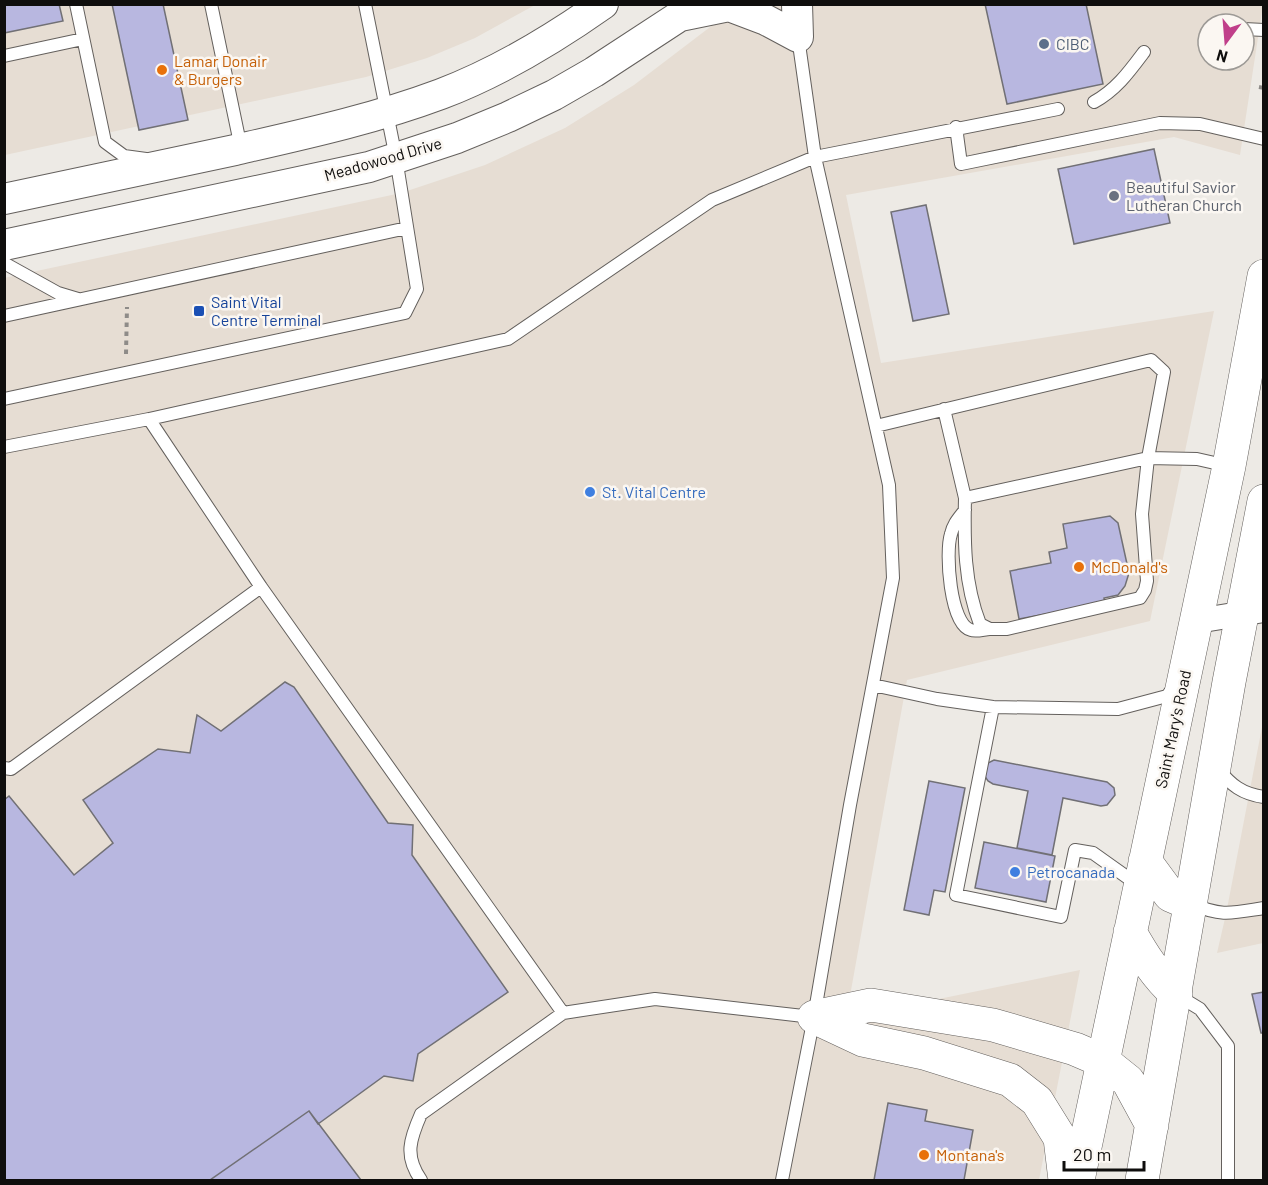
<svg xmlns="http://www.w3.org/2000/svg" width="1268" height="1185" viewBox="0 0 1268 1185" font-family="Barlow,sans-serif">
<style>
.built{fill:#e6ddd3;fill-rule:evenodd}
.building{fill:#b8b7e0;stroke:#717075;stroke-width:1.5}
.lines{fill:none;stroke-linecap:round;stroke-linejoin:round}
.service-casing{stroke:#64605d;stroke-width:14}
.minor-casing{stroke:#64605d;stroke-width:26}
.tertiary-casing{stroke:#64605d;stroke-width:32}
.secondary-casing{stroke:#64605d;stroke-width:34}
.path{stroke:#8e8b88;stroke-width:4;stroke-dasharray:4.5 4.5;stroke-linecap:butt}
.service{stroke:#fff;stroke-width:12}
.minor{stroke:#fff;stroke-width:24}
.tertiary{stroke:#fff;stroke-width:30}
.secondary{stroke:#fff;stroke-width:33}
.service-dot{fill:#5c6f8a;stroke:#fbf7f2;stroke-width:2}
.food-dot{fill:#e8710a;stroke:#fbf7f2;stroke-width:2}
.worship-dot{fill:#6b7280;stroke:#fbf7f2;stroke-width:2}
.transit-dot{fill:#1a4fb4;stroke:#fbf7f2;stroke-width:2}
.shop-dot{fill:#3f7fe0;stroke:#fbf7f2;stroke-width:2}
.labels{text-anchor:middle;stroke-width:5;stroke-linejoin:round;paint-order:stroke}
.service-label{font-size:16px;fill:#4e5e75;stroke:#fbf7f2;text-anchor:start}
.food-label{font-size:16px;fill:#c56008;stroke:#fbf7f2;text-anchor:start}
.street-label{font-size:16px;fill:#0f0e0d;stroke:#fbf7f2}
.worship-label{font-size:16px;fill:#5b616d;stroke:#fbf7f2;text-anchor:start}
.transit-label{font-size:16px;fill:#164399;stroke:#fbf7f2;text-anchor:start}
.shop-label{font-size:16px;fill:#366cbe;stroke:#fbf7f2;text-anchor:start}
</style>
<rect width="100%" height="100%" fill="#edeae5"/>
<path class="built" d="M4,5h531l-60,33 -48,20 -61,19 -361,78z
M739,5h524l-23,150 -66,-18 -328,58 35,168 333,-52 -64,310 -243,59 -61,338 234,-48 -41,210h-1034l-1,-902 397,-85 84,-28 80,-37 69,-43zM1208,24h36v36h-36z
M1263,722v221l-46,10 9,-39z"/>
<path class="building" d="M4,4h55l4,17 -59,12z
M112,4h51l25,116 -49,10z
M985,4h101l17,80 -96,20z
M1154,149l16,74 -96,21 -16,-75z
M926,205l23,109 -36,7 -22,-109z
M1110,516l8,7 11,50 -4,13 -7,9 -14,3 1,5 -86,16 -9,-48 41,-8 -2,-11 18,-4 -4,-24z
M285,682l9,5 94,136 25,2 -1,30 96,137 -90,62 -5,27 -29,-5 -66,48 -9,-13 -99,69h-206v-380l5,-4 65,79 39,-32 -30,-43 75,-51 32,4 7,-38 24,16z
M994,760l113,22 7,6 1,7 -8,10 -6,1 -38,-8 -11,57 -35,-7 11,-57 -35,-7 -5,-3 -4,-6 4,-12z
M929,781l36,7 -20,104 -11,-2 -5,25 -25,-5z
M984,842l71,14 -9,46 -71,-14z
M1264,992v41h-3l-9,-39z
M888,1103l39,7 -2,11 48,9 -9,50h-90z
M309,1111l52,69h-151z"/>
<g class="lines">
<g class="service-casing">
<path id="service" d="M76,4l29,138 19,14 22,3
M211,4l30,144
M1244,29l20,1
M798,37l17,120 243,-48
M4,56l79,-17
M1094,102c22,-12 35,-30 50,-50
M956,127l5,37 199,-41 40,1 64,15
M4,263l54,30 20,6
M4,316l403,-88
M4,399l401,-86 12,-24 -21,-131 -31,-154
M944,409l21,89 183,-40 49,1 31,7
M149,419l112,168 302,426
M876,426l275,-66 13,12 -16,86 -6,56 5,67 -2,9 -5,8 -133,31h-17l-10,-5c-16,-41 -16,-83 -15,-126
M4,447l145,-28 359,-80 204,-139 103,-43 74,328 4,93 -43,227 -36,212 -32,163
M965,510c-6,8 -12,14 -14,24 -6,18 -1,91 20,96 5,2 14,-1 19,-1
M873,685l64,14 56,8 125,2 49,-13 7,-9
M993,707l-37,188 105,22 14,-67 18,3 38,27 4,7
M4,768l7,1 250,-182
M1218,769c13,16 24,25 46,28
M1192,904c30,13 40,9 72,4
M1177,995l23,14 28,37v134
M421,1180c-17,-24 -11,-41 0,-66l142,-101 92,-14 157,18"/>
</g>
<g class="minor-casing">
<path id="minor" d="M1197,621l67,-11"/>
</g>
<g class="tertiary-casing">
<path id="tertiary" d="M680,16l49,-10 37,14 32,17 -1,-33
M4,199c77,-17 154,-33 231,-49 70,-16 139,-31 206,-56 58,-22 111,-54 162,-90
M4,245l365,-78 88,-29 51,-21 46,-22 40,-23 104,-68"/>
</g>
<g class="secondary-casing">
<path id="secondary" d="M1145,861l25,34 21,9
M1130,932c13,23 26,44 46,62
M814,1017l57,-12 122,20 82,24 28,12 25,20 24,44
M814,1017l49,23 61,13 86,27 27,21 23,37 5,42
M1078,1180l151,-714 35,-190
M1142,1180l87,-498 35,-181"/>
</g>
<path class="path" d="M1259,87l5,1
M126,354l1,-47"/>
<use href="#service" class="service"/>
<use href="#minor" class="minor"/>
<use href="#tertiary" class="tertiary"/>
<use href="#secondary" class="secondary"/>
</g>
<circle class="service-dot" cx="1044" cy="44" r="6"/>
<g class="food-dot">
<circle cx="162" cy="70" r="6"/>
<circle cx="1079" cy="567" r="6"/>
<circle cx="924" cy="1155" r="6"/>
</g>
<circle class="worship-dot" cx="1114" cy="196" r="6"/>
<rect class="transit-dot" x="193" y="305" width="12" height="12" rx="3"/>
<g class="shop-dot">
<circle cx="590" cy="492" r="6"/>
<circle cx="1015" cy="872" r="6"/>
</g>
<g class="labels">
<g class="service-label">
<text x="1056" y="50">CIBC</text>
</g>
<g class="food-label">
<text x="174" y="67">Lamar Donair<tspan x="174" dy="18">&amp; Burgers</tspan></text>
<text x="1091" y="573">McDonald's</text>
<text x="936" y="1161">Montana's</text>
</g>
<g class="street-label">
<text transform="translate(383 159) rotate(-16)" y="6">Meadowood Drive</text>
<text transform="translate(1173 729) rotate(-78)" y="6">Saint Mary's Road</text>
</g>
<g class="worship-label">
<text x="1126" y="193">Beautiful Savior<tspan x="1126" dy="18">Lutheran Church</tspan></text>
</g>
<g class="transit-label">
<text x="211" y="308">Saint Vital<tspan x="211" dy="18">Centre Terminal</tspan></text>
</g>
<g class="shop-label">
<text x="602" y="498">St. Vital Centre</text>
<text x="1027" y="878">Petrocanada</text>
</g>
</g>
<rect width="1268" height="1185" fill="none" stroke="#0f0e0d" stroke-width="12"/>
<g transform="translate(1226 42) rotate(196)"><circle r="28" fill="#fbf7f2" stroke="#9d9a96" stroke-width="1.5"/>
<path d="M0-4.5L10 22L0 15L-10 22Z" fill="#c03f8a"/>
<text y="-9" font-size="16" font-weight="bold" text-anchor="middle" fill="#0f0e0d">N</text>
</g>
<path d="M1064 1161v9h80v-9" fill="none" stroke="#0f0e0d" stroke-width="3"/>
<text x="1073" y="1161" font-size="18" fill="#0f0e0d" stroke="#fbf7f2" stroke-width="4.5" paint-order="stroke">20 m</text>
</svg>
